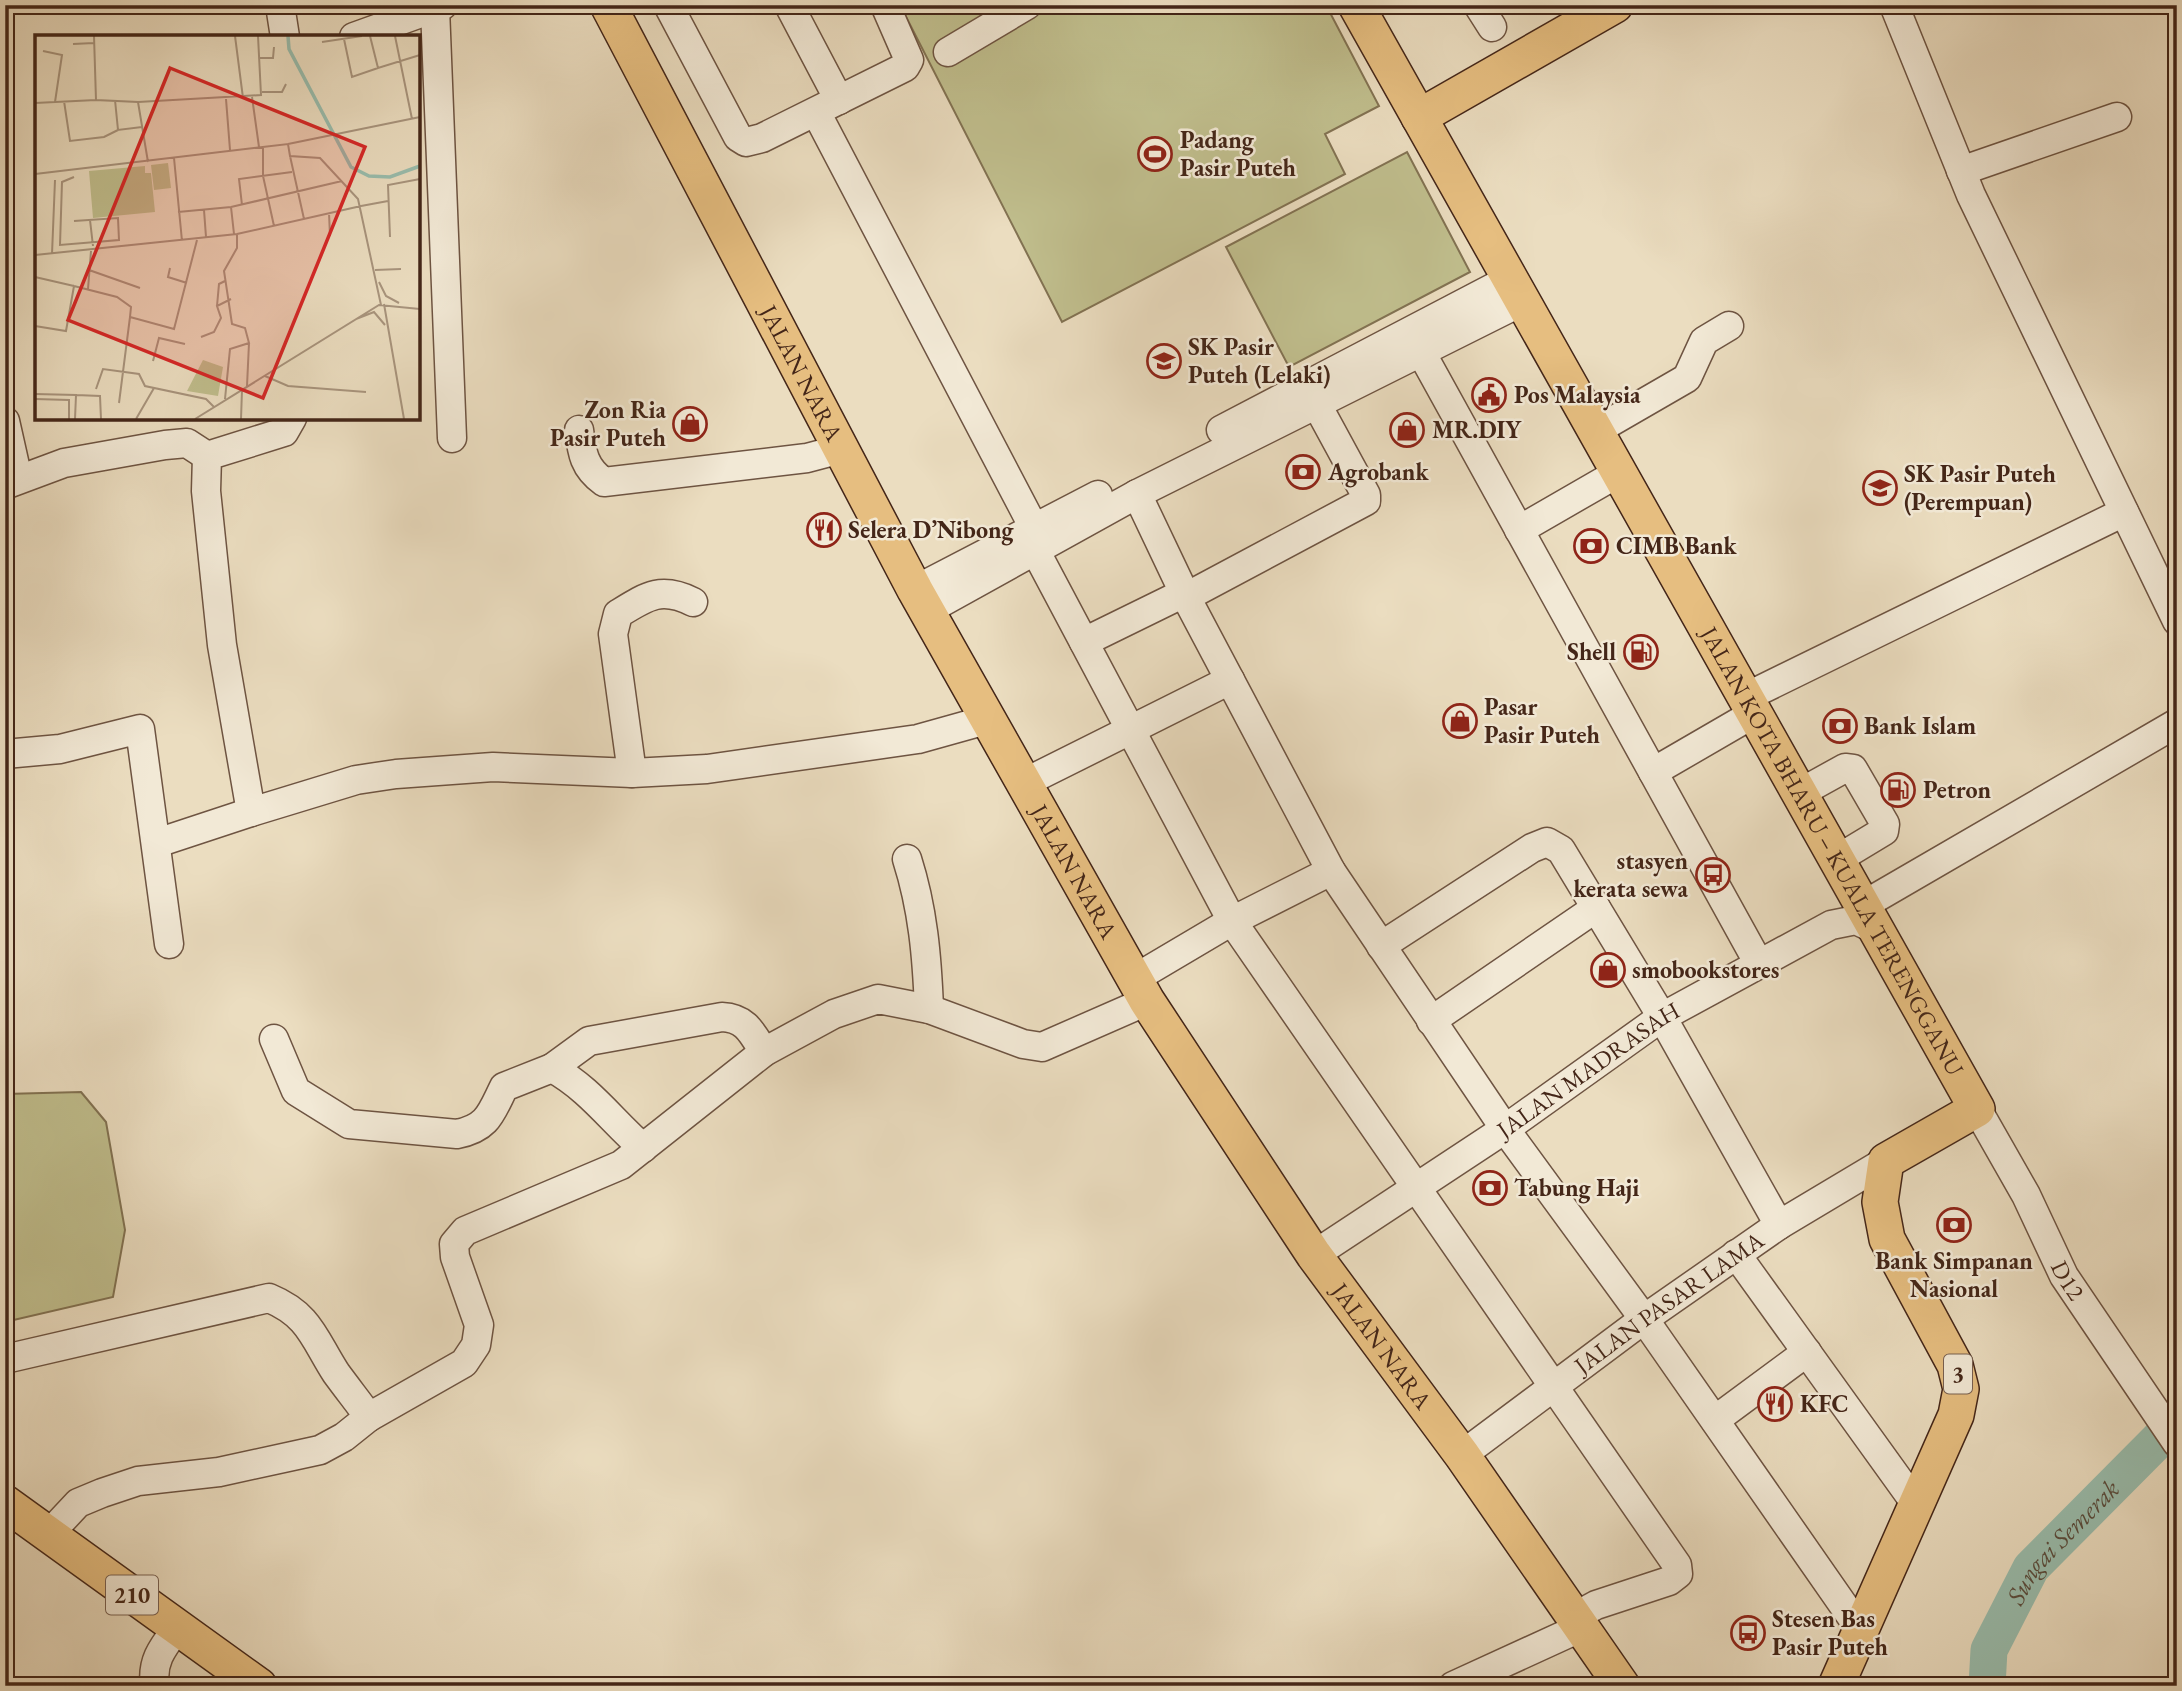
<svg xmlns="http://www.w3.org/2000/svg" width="2182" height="1691" viewBox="0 0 2182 1691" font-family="'EB Garamond',serif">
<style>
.green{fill:#c0be8d;stroke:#827252;stroke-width:2}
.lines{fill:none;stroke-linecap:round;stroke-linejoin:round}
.river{stroke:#99bdad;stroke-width:37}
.minor-casing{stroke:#6e5442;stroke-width:31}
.major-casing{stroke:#442618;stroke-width:38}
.minor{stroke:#f2e9d6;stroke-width:28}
.major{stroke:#e6be80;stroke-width:35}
.labels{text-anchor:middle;stroke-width:5;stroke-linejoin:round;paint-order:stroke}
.shield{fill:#f2e9d6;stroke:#786051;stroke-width:2}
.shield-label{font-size:23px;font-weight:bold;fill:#442618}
.poi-label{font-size:24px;font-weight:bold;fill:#442618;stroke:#f2e9d6;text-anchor:start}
.street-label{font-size:24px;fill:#442618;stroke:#f2e9d6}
.water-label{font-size:26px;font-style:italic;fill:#594c3d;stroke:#f2e9d6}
.inset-river{fill:none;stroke:#99bdad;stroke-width:3.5}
.inset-road{fill:none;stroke:#a8947d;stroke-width:2}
.view{fill:#d62828;fill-opacity:0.15;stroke:#d62828;stroke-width:3.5}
.inset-edge{fill:none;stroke:#442618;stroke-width:3.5}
</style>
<rect width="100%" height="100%" fill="#ebddc0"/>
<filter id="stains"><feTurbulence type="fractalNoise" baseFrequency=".00286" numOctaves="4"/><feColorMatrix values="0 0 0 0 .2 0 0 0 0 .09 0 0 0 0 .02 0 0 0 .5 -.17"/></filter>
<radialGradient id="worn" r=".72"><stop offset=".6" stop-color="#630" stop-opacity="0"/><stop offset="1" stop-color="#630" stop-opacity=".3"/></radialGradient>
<path class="green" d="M900,5h426l53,101 -54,28 20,40 -283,148z
M1407,152l63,120 -181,95 -63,-120z
M81,1092l25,30 19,108 -12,67 -108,25v-228z"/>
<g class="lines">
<path class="river" id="s1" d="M1987,1686l2,-36 42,-82 146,-147"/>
<g class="minor-casing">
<g id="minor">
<path d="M280,5l5,32"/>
<path d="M668,5l70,132 8,5 16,-4 143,-71 4,-7 -24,-55"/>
<path d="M789,5l50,95"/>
<path d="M1478,5l14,22"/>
<path d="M1894,5l77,190 206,426"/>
<path d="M435,8l17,430"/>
<path d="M354,37l89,-32"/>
<path d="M948,52l79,-47"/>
<path d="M816,112l218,416"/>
<path d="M1961,171l156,-54"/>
<path d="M1421,352l338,612"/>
<path d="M292,418l-8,14 -77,24 -1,35 16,154 29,167 105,-32 40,-6 97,-7 139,6 75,-4 211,-30 68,-19"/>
<path d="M5,421l13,58"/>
<path d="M579,430c3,23 5,38 25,52l203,-24 34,-9"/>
<path d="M1221,430l289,-151"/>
<path d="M1597,430l90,-52 17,-37 25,-15"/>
<path d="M5,485l59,-22 101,-18 22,-2 20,13"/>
<path d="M1137,494l49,103 145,274 174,258 139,190 216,310"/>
<path d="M1519,530l99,-57"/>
<path d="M1035,550l197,371 445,644 1,9 -9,7 -73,24 -22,12"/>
<path d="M915,590l183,-95"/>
<path d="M1186,597l180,-96v-6l-50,-92"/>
<path d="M926,611l211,-117 386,-193"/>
<path d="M1084,642l100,-49"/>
<path d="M1744,698l380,-186"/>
<path d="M5,754l55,-5 80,-20 29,215"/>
<path d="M1653,772l100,-58"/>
<path d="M632,773l-19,-139 5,-20c29,-18 43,-28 75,-12"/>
<path d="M1022,784l208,-104"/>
<path d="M1798,794l47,-26 8,1 32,55 -1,7 -48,29"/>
<path d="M157,843l94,-31"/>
<path d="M907,859c16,50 20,98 22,150"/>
<path d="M1862,906l315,-183"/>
<path d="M1381,946l151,-98 15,-6 14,8 101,167 117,208"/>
<path d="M1134,979l98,-58 99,-50"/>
<path d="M1431,1021l165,-113"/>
<path d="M274,1039l22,52 53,33 108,10c31,-6 34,-21 47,-47l48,-19c38,21 59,52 91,80"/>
<path d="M552,1068l37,-27 133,-24c24,1 30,16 42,35"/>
<path id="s2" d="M1977,1109l49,86 38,81 113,167"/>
<path d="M1736,1254l180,250"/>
<path id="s3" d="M1314,1255l191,-126 157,-112 169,-92 25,-5 19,9"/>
<path d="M5,1359l264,-61c41,17 45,41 67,75 11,15 22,29 33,44l95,-54 12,-18 3,-20 -24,-68 -1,-13 11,-13 156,-66 143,-113 70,-38 44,-15 51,10 94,35 19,3 105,-46"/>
<path d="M1715,1420l92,-68"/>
<path id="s4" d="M1462,1455l182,-136 135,-94 107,-64"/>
<path d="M48,1535l30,-32 24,-10 36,-12 81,-9 101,-22 24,-13 25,-20"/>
<path d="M155,1686c-4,-25 8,-39 23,-59"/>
<path d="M1453,1686l129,-59"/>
</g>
</g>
<g class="major-casing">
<g id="major">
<path id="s5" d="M608,5l307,585 232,411 167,254 148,200 160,231"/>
<path id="s6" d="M1356,5l621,1104 -91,52 -6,41 7,37 68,126 6,24 -5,26 -120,271"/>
<path d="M1419,117l196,-112"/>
<path d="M5,1503l254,183"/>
</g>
</g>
<use href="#minor" class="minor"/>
<use href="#major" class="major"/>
</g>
<defs>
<g id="stadium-ring" transform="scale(1.75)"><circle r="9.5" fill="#f2e9d6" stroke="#8f2418" stroke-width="1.5"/><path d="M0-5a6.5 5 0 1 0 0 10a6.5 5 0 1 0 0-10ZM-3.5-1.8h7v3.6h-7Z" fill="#8f2418"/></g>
<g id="school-ring" transform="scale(1.75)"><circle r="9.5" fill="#f2e9d6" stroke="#8f2418" stroke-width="1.5"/><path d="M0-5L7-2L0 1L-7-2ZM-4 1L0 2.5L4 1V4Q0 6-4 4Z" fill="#8f2418"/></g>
<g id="civic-ring" transform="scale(1.75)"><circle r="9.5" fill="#f2e9d6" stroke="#8f2418" stroke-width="1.5"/><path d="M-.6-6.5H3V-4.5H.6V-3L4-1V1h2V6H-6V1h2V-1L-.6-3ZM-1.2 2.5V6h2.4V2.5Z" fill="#8f2418"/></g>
<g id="shop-ring" transform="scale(1.75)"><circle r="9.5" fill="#f2e9d6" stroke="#8f2418" stroke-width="1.5"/><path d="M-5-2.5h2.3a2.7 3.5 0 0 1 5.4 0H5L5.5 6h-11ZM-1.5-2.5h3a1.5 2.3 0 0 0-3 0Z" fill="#8f2418"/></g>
<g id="bank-ring" transform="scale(1.75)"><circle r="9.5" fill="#f2e9d6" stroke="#8f2418" stroke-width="1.5"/><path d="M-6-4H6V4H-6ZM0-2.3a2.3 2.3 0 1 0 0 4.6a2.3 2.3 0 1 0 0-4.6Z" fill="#8f2418"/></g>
<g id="restaurant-ring" transform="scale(1.75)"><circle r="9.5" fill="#f2e9d6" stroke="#8f2418" stroke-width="1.5"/><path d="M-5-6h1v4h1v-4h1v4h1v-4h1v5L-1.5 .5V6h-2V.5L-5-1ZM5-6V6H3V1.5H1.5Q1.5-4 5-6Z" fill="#8f2418"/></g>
<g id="fuel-ring" transform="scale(1.75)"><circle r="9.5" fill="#f2e9d6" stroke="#8f2418" stroke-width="1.5"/><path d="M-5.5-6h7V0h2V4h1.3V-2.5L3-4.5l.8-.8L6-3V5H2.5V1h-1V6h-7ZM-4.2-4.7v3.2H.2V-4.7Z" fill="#8f2418"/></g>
<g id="bus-ring" transform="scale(1.75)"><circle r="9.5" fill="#f2e9d6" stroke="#8f2418" stroke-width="1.5"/><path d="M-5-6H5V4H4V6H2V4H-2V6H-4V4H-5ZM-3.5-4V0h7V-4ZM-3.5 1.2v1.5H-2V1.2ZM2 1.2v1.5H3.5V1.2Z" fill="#8f2418"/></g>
</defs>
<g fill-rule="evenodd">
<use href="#stadium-ring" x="1155" y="154"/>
<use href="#school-ring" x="1164" y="361"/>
<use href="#civic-ring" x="1489" y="395"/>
<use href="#shop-ring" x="690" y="424"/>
<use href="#shop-ring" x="1407" y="430"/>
<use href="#bank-ring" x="1303" y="472"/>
<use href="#school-ring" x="1880" y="488"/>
<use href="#restaurant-ring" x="824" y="530"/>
<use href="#bank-ring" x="1591" y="546"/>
<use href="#fuel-ring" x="1641" y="652"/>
<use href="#shop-ring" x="1460" y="721"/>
<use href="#bank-ring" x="1840" y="726"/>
<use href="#fuel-ring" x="1898" y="790"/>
<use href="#bus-ring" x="1713" y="875"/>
<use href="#shop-ring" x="1608" y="970"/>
<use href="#bank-ring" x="1490" y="1188"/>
<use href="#bank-ring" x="1954" y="1225"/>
<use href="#restaurant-ring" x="1775" y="1404"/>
<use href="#bus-ring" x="1748" y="1633"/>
</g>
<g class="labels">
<g class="shield">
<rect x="1944" y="1354.5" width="28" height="39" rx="5"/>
<rect x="106" y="1575.5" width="52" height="39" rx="5"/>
</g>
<g class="shield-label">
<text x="1958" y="1382">3</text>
<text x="132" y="1603">210</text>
</g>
<g class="poi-label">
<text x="1180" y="148">Padang<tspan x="1180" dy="28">Pasir Puteh</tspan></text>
<text x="1188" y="355">SK Pasir<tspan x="1188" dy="28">Puteh (Lelaki)</tspan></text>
<text x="1514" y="403">Pos Malaysia</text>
<text x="666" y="418" text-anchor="end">Zon Ria<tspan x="666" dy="28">Pasir Puteh</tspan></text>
<text x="1432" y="438">MR.DIY</text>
<text x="1328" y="480">Agrobank</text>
<text x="1904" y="482">SK Pasir Puteh<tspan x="1904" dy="28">(Perempuan)</tspan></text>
<text x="848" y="538">Selera D’Nibong</text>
<text x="1616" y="554">CIMB Bank</text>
<text x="1616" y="660" text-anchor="end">Shell</text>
<text x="1484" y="715">Pasar<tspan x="1484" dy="28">Pasir Puteh</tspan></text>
<text x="1864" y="734">Bank Islam</text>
<text x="1923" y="798">Petron</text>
<text x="1688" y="869" text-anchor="end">stasyen<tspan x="1688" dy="28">kerata sewa</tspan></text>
<text x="1632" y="978">smobookstores</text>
<text x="1514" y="1196">Tabung Haji</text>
<text x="1954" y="1269" text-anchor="middle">Bank Simpanan<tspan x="1954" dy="28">Nasional</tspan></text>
<text x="1800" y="1412">KFC</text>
<text x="1772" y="1627">Stesen Bas<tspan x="1772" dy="28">Pasir Puteh</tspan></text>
</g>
<g class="street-label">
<text dy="8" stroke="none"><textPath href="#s5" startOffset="416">JALAN NARA</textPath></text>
<text dy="8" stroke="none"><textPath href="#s6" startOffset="971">JALAN KOTA BHARU – KUALA TERENGGANU</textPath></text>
<text dy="8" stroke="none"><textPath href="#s5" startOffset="984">JALAN NARA</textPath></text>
<text dy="8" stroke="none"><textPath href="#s3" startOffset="331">JALAN MADRASAH</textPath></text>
<text dy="8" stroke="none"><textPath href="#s2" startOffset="194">D12</textPath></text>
<text dy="8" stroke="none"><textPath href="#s4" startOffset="257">JALAN PASAR LAMA</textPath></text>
<text dy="8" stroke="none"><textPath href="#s5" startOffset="1550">JALAN NARA</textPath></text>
</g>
<g class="water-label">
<text dy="9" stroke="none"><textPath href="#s1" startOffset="168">Sungai Semerak</textPath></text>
</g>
</g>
<g transform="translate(35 35)">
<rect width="385" height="385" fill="#ebddc0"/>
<path d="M133,128l3,25 -17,2 -3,-25zM110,131v7h6l4,39 -62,6 -4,-47zM168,325l20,7 -5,29 -31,-5z" fill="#c0be8d"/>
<path class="inset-river" d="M253,1l1,13 62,118 18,9 21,1 30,-11"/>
<path class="inset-road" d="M59,1l2,64 42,2 10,60M200,1l8,62M335,1l8,32 42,-13M360,1l17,83M309,4l8,38 26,-9M287,7l40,-6M38,9l21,-1M8,16l19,4 -7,47M224,23h14l1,-11M227,57h20l4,-8M217,62l7,50M191,64l4,51M80,65l3,30 24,-3M29,66l6,40 34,-4 14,-7M103,67l123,-7 -3,-59M0,68l61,-3M253,109l132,-27M228,112v29l11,50M255,121l14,63M139,123l8,83M0,139l253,-30 2,12 30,2 38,41 23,106M207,170l-3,-26 53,-7M326,171l27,-5M196,172l3,27M169,175l2,27M143,177l53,-5 111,-26M294,178l1,23M55,185l3,26M39,186l44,-3 1,22 -59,5 2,-63 12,-5M355,202l-2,-52 32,-6M17,219l3,-74M0,220l202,-21 124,-28M135,233l-2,9 19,6M54,235l51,18M340,235l26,-1M0,242l39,9M344,247l7,14 13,7M53,254l3,-38M349,269l20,115M182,271l2,-22 6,-3M321,284l18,-7 11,13M0,291l31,5 8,-45 43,11 14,10 -1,10 44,12 23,-89M166,302l13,-5 7,-14 -4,-12 14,-7M118,326l6,-23 26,6M230,341l23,10 78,6M212,351l2,-43M61,354l7,-20 36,5 6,12 61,13 8,8M0,359l41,1 -1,24M41,360l24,1 1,23M0,364l34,1v19M190,364l5,-50 19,-6 -4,-15 -13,-4 -8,-53 13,-23v-14M84,368l11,-86M101,384l18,-31M160,384l184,-114 41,4M206,384l1,-29"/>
<path class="view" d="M135,33l195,79 -102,251 -195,-78z"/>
<rect width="385" height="385" class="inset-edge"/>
</g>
<rect width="2182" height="1691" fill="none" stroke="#ebddc0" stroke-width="28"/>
<rect x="7" y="7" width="2168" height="1677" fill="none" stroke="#442618" stroke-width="3.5"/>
<rect x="14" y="14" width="2154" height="1663" fill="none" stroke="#442618" stroke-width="2"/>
<rect width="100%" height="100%" filter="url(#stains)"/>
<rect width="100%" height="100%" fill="url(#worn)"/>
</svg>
